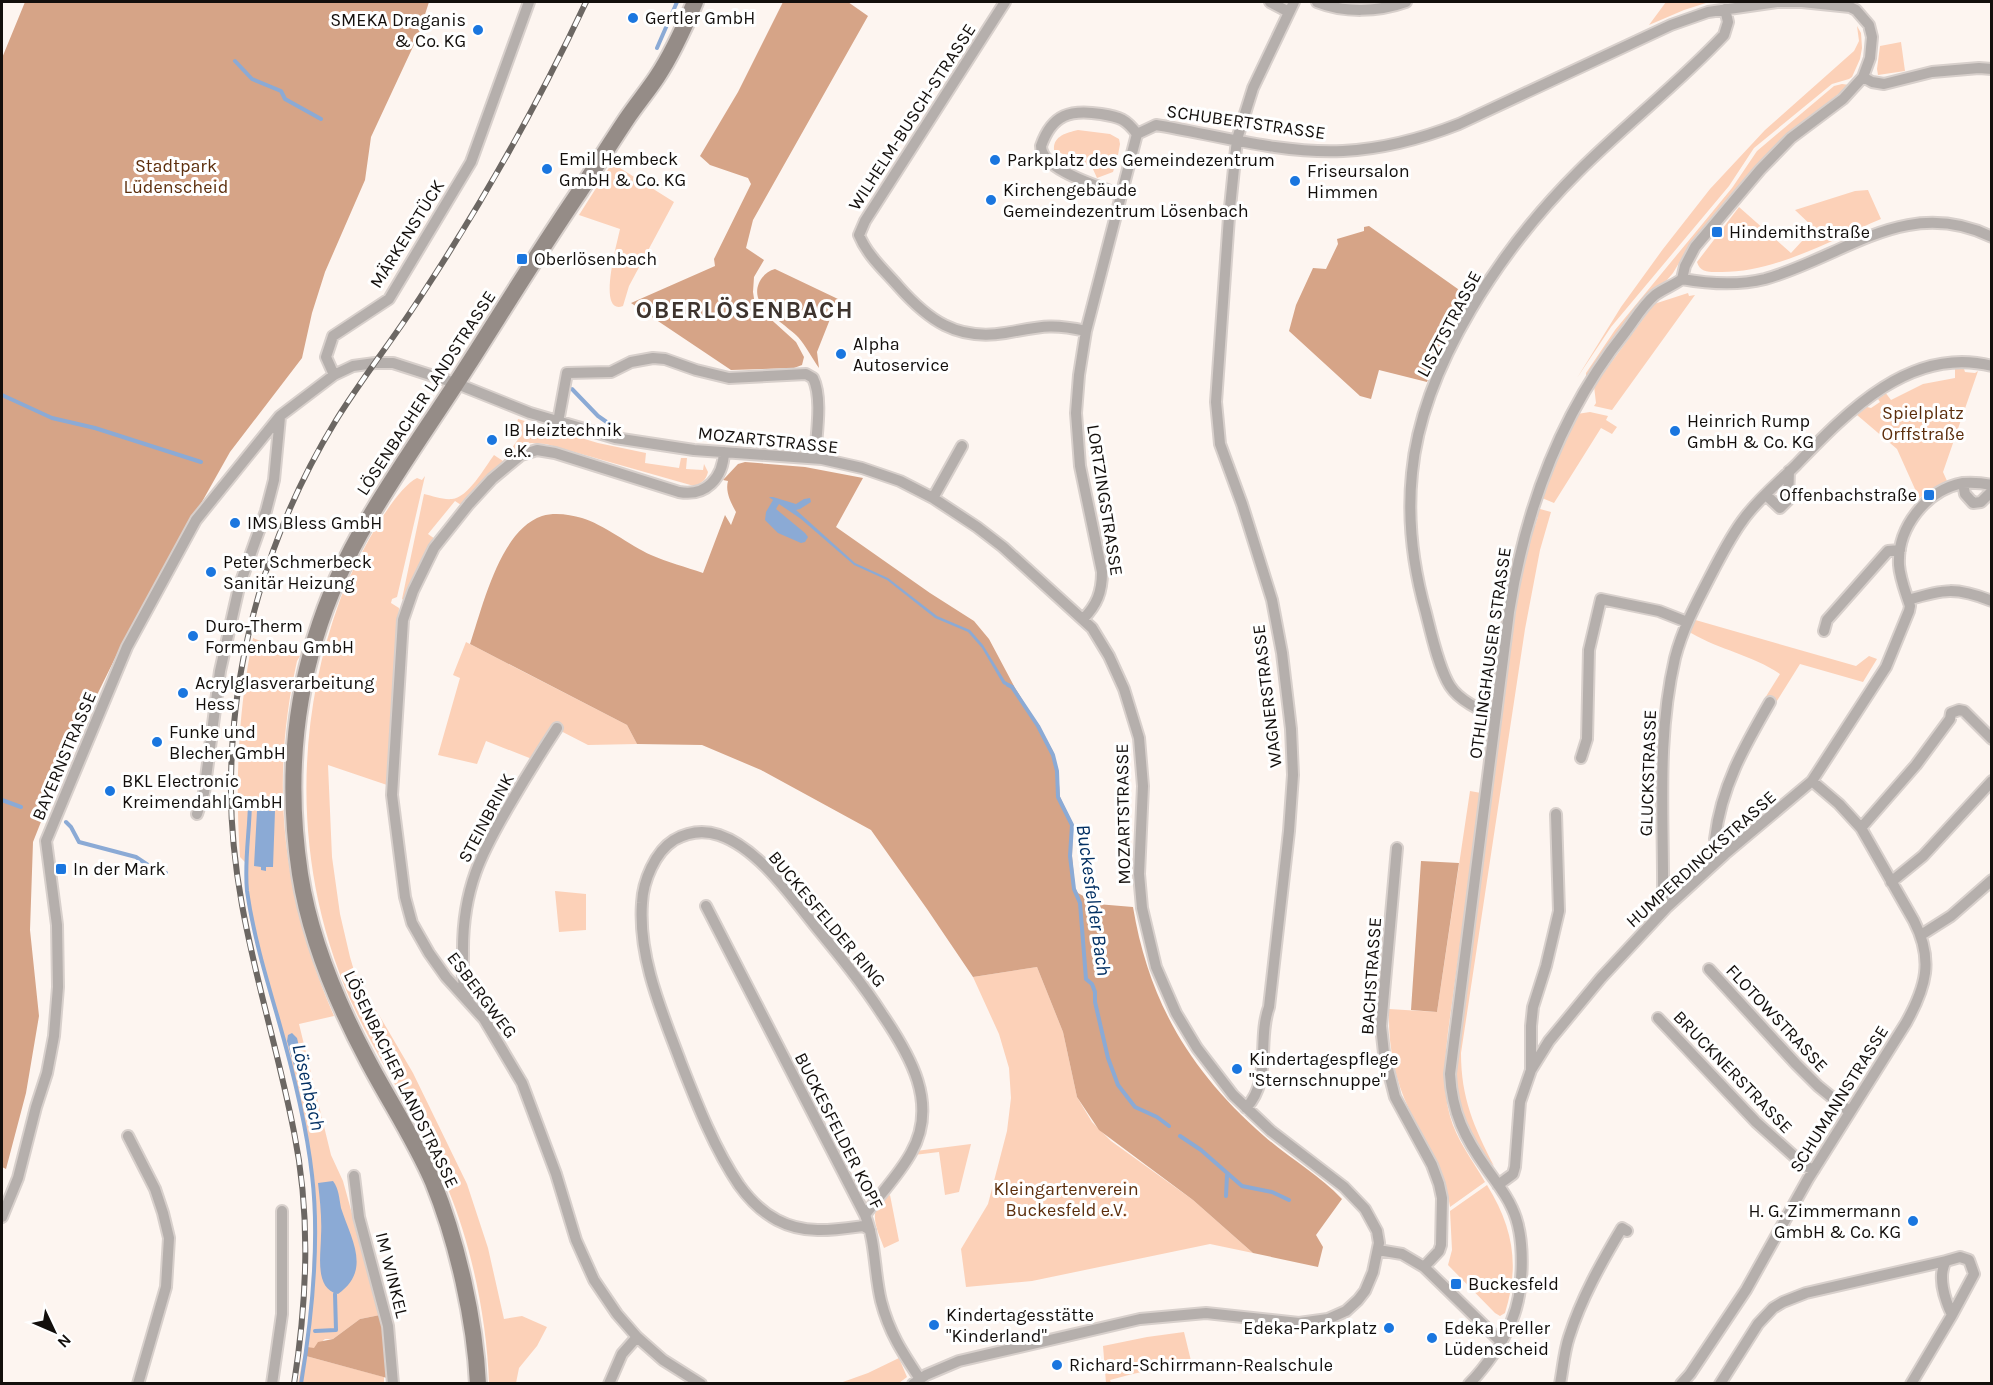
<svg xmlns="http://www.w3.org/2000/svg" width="1993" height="1385" viewBox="0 0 1993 1385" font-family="Karla,sans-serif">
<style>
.green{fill:#fcd1b8}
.forest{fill:#d6a487}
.water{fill:#8baad5}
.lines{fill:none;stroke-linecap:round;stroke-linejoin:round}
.stream{stroke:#8baad5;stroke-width:4}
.minor-casing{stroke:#d8d0cc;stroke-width:14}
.secondary-casing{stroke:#d8d0cc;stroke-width:20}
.minor{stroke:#b5afac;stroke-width:10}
.secondary{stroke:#958c87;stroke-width:16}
.rail-casing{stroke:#6c6763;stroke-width:6}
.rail{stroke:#fff;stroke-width:4;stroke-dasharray:11;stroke-linecap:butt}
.poi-dot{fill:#1a76df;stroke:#fff;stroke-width:2}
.labels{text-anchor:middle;stroke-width:6;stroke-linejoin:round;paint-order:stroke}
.poi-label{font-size:18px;fill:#130f0c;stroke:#fff;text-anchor:start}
.street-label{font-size:18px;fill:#130f0c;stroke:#fff}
.park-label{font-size:18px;fill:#5c2e0c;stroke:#fff}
.water-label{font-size:20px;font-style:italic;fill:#043164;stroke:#fff}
.district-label{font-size:24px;font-weight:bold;letter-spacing:1.5px;fill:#3e342e;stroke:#fff}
</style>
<rect width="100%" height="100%" fill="#fdf5f0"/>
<path class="green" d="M1666,2h43l-25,8 -35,15z
M1857,26l4,7 1,15 -2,11 -8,18 -3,2 -17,5 -78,64 -25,38 -118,141 -34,51 44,-71 42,-58 47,-60 55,-59 89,-79 5,-10z
M1901,42l4,29 -27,4 -1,-6 3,-23z
M1842,84l8,1 -59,46 -27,27 -76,90 -15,25 -6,7 -17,11 -64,88v-6l29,-43 117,-142 25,-37 77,-65z
M1078,130l32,4 9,5 1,5 -2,11h-4l-1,6 3,1 -3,10 -16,6 -5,-11 -38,-17c-1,-14 12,-17 24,-20z
M612,163l62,39 -45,84 -6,20c-27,10 -5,-66 -3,-77l-41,-14z
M1868,190l13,29c-50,21 -106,54 -162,53 -9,0 -19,1 -22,-10l42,-55 52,46 23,-25 -19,-18 60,-19z
M1688,293l1,3 6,-1 -83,115 -18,-4 2,-3 -2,-17 60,-82z
M1955,367l9,2 1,3 10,1 3,-2 -35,101 4,9 -28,17 -22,-49 -40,-34 10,-8 4,1 9,-6 -2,-3 6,-4 1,-3 6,8 32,-16 32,-6z
M1590,412l18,4 -2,4 11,7 -5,7 -11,-6 -47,75 -12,-5 9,-27 26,-57z
M518,419l80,24 48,10 -1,10 34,5 2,-10h6l-1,11 17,1 1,-6 4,8c-2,8 -6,11 -14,14l-148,-42 -15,-1 -9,2 -61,60 -6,-4 -27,33 7,5 -29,62 -4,-2 22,-105c9,2 19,6 28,5 16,-1 33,-32 42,-44l9,6 18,-26 -5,-8z
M425,476l-28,121 -5,2 -1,4 8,5 -12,177 -59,-20 4,92 8,57 10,43 5,17 58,99 54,111 21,64 16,71 18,-3 25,11 -10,19 -18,22 -3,15h-27c-2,-62 -17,-136 -41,-194 -25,-62 -63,-117 -92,-177 -61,-129 -65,-278 -16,-412 11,-29 50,-108 77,-122l5,2z
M1540,509l11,3 -11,38 -15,79 -64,424c0,45 13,74 33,113 -27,-27 -37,-63 -39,-101l24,-173 28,-231 19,-117 6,-18h3l3,-10 -3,-2z
M1692,619l164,47 13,-10 8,3 -14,23 -63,-18 -25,40 -10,-6 15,-24c-28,-19 -60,-24 -89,-41z
M253,638l47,18 -3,5c-28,126 -14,236 37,355l-35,8 32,131 12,26 37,134 -20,4 -27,20h-8l-19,17 78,21v6h-86l7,-35 2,-1c7,-85 12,-161 -7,-245 -19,-81 -49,-157 -55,-240l-5,-5c-5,-74 -2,-146 13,-219z
M466,642l161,83 10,19 -49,1 -35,-18 -21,32 -46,-18 -9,23 -39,-9 22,-77 -7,-3z
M1470,791l11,2 -33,239c-3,28 -6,56 2,84 6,23 23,45 35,66l-35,25c-5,-40 -25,-63 -41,-98 -15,-32 -21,-65 -20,-100l48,3z
M555,891l31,3v36l-27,2z
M1037,967l26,65 14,65 15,25 19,19 82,59 60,53 -43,-9 -178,37 -66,6 -5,-38 27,-45 19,-73 4,-33 -2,-30 -10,-34 -26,-57z
M971,1144l-12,48 -14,3 -6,-43 -25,3 2,-4z
M1487,1185c26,42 33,80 18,128l-5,3 -5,-3 -47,-48 4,-15 -2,-39z
M890,1195l9,46 -15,7c-7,-19 -19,-40 6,-53z
M1184,1332l8,33c-29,2 -54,7 -82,15l1,3h-5l-3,-37 44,-9z
M899,1358l8,19 -8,6h-59l28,-10z"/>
<path class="forest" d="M25,2h404l-11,34 -47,101 -6,43 -40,92 -13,41 -10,45 -72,94 -108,192 -55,112 -34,86 -3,88 9,86 -13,77 -20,76 -4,-2v-1109z
M783,2h65l20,14 -115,204 -7,28 18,12 -10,17 -1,15 2,13 41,37 8,15 -2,8 -8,3 -63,2 -100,-67 84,-37 -1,-7 37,-75 -3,-6 -38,-13 -10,-9 38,-64z
M1369,226l103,73 -37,70h-3l-5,13 -48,-12 -8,29 -11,-3 -71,-65 7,-26 17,-37 13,1 12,-25 -1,-5 27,-8v-4z
M775,269l63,30 -21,53 2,16c-7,-10 -13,-22 -21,-31 -9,-9 -33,-25 -38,-35 -8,-13 2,-30 15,-33z
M745,462l60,5 58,11 -27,49 94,66 44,28 15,18 25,47 39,65 5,20 2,26 13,28 -1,31 3,32 3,5 19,11 36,3c16,96 58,165 131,229 25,22 55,39 78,63l-26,36 7,12 -5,20 -65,-14 -60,-53 -94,-70 -22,-33 -14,-65 -26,-65 -64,10 -46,-68 -56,-79 -110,-60 -59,-25 -65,-1 -10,-19 -157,-81c13,-38 30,-114 72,-128 14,-4 28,-1 40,2 19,5 49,28 69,37 16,7 35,12 52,18l22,-58 6,10 5,-13c-5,-9 -11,-20 -8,-31l-5,-1 15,-16z
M1421,861l38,2 -22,149 -26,-2z
M380,1315l5,31 2,32 -81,-22 1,-9 7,1 4,-6 15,-3 27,-20z"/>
<path class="water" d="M769,497h4l23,7 8,-5 6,-1 1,4 -11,7 -4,1 59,53 33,15 49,38 33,14 13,15 22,36 9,5 -2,2 -9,-4 -21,-36 -14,-16 -33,-14 -48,-38 -33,-15 -53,-46 -22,-15 -3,5 29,24 3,4 -3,5 -4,1 -23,-10 -13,-13 1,-8 7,-12z
M259,802h4v6h6v3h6l-2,56h-7v4l-5,-1v-3l-7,-1 3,-55 3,-1z
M292,1033l5,5 7,29 -3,5 -6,-3 -8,-28 1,-6z
M333,1181c6,8 6,17 8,27 10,31 31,62 -3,86 -24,-5 -17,-40 -17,-58 1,-17 -1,-36 -3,-53z"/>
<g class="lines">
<path class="stream" d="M657,48l20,-46
M235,61l17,18 29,12 4,8 36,20
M572,389l26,27 13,9
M2,395l50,23 43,10 106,34
M1008,685l4,2 26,39 15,29 4,16 1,26 14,28 -2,31 4,33 6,14 6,76 6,5 3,8v10l13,56 10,27 17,22 22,10 12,9
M2,800l19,7
M250,800c0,30 -6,60 -3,91 6,42 18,83 30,124 15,52 29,106 35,160 8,67 0,142 -11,209
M36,812l10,4
M66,822l5,5 8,15 57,15 21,14 9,2
M1180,1136l21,14 41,36 30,6 17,8
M1226,1196l1,-21
M315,1331l21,-1 -1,-36"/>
<g class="minor-casing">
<path id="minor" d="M1005,2l-140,219 -6,14c8,20 25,35 39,51 30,34 59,55 107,47 35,-6 45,-10 81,-2
M1270,2l19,10
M1317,2c27,11 61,10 89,0
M1863,77l9,5 12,2 48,-12 47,-4 13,1
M1137,134l19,-9c60,10 126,29 187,26 40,-2 78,-12 116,-27l212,-99 37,-13 69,-10h25l48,5 6,3 13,15 3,12 -2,21 -7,19 -20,22 -52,39 -31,32 -65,77 -10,19 -3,13c-8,6 -19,10 -27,16 -12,10 -20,24 -29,36 -65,81 -101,179 -117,281l-59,462c2,39 15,64 37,95 9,13 19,25 25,39 14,29 12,83 0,112 -7,20 -28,49 -43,64
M1121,195c-20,-8 -80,-25 -80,-49 11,-32 30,-37 60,-32 19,3 25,5 36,20
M1682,279c28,5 55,7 83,0 79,-22 141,-84 227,-42
M334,375l-8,-18 7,-21 56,-37 82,-137 58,-160
M558,422l9,-49 44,-1 20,-10 22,-4 12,1 31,11 33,8 77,-4 7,4c10,20 3,58 2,80
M1963,483l2,11 8,9 8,-1 11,-11
M1766,495l14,13 8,-8 1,-29
M933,498l29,-52
M1908,600c36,-11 48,-13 84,1
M1083,619c14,-14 19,-27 19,-47l-22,-106 -4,-53 3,-38 7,-44 51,-197
M1824,631l3,-11 61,-69 12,-1
M1495,715c-15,-4 -36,-15 -45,-29 -11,-17 -19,-53 -24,-73 -13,-46 -19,-92 -14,-140 10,-108 91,-226 166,-301 47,-47 100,-88 146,-137l4,-13 -3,-13
M1581,758l6,-19 2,-89 12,-51 58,12 28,11
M197,814l7,-21 16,-122 19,-84 27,-76 8,-31 6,-63
M1861,828l55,-63 34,-46 1,-6 8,-3 5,1 28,28
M1397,848l-16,178 3,27 11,44 37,68 7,19 3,14 -1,47 -2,6 -15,16
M1725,854l-10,-15c6,-52 29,-92 55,-137
M1891,882l32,-26 69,-75
M706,906l159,309c11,28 9,57 16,86 8,31 21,51 39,78
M1667,907l-4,-5c1,-83 -7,-162 12,-244 8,-31 23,-58 38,-87 9,-17 18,-35 30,-51 14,-20 35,-37 53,-55 51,-53 115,-120 196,-99
M1921,935l30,-19 41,-36
M1709,969l87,95 22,22 32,26
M468,999c-7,-15 -5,-30 -5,-45 -1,-65 18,-101 50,-155 14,-24 29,-48 44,-71
M1658,1018l98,104 49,44 9,4
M1531,1070v-44l2,-19 13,-41 13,-55 -3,-97
M1246,1108c26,-27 11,-69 23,-101l20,-176 4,-56 -2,-46 -9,-76 -10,-53 -30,-96 -22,-60 -4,-42 13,-185 8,-78 16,-51 41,-86
M128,1136l27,53 8,24 6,25 -3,49 -28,97
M354,1176l5,41 29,109 5,58
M1498,1185l15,-11 2,-7 5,-65 11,-32 18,-29 52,-63 66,-71 58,-53 87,-73 74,-114 23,-56 1,-5c-4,-13 -10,-27 -11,-41 -2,-37 27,-75 64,-82 10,-1 19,0 29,2
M865,1215c15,-21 34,-40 46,-62 28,-49 -1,-98 -29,-139 -20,-31 -43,-59 -66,-87 -25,-31 -58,-79 -97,-92 -15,-5 -31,-3 -45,5 -19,12 -31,41 -32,63 -4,55 20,109 39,160 16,41 33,85 58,122 10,14 23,27 38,35 28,15 57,10 86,6l7,4
M2,1217l16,-39 18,-71 11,-34 7,-37 4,-49 -1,-62 -11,-84 81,-194 69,-127 84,-104 54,-41 19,-9 22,-3h18l62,20 75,30 85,25 79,12 128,9 40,9 38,13 33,17 44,29 26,20 89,81 17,28 15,33 15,49 4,48 -4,88 3,34 14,59 20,46 21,35 36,47 38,36 73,56 21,22 12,22 2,12 -6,29 -8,19 -7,9 -12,11 -18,8 -29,4 -93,-10 -66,6 -181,42 -33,14 -13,9
M1378,1250l24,4 22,13 76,74
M1960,1257l9,3 5,14 -22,41c-7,-15 -15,-39 -6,-54z
M272,1384l10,-70v-103
M609,1384l13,-30 15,-17
M701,1384l-38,-24 -26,-23 -20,-23 -23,-34 -18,-40 -20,-66 -34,-91 -38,-64 -38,-42 -17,-24 -17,-30 -7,-26 -13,-102 11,-175 10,-29 21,-43 35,-44 23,-25 29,-24 16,-5 18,3 124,39c27,5 44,-14 45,-40
M1560,1384c3,-16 4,-32 9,-47 12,-38 32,-74 53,-109l5,3
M1681,1384l9,-10 56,-84 62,-111 98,-156c20,-36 28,-63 8,-102l-53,-93 -22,-24 -27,-23
M1720,1384l38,-60 15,-16 10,-6 23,-9 140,-32
M1911,1384l41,-69"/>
</g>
<g class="secondary-casing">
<path id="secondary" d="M478,1384c-3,-64 -21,-143 -45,-202 -18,-42 -44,-81 -65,-121 -31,-58 -58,-122 -68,-187 -19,-126 3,-245 68,-354 31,-53 67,-103 100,-155 37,-58 73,-117 112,-174 15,-23 30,-47 46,-71 10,-15 21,-28 31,-43 16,-24 27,-49 38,-75"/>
</g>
<use href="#minor" class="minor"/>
<use href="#secondary" class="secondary"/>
<g class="rail-casing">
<path id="rail" d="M294,1384c13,-84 17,-168 0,-252 -23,-118 -65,-227 -63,-350 1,-126 38,-252 104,-360 27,-44 60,-85 88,-129 61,-93 116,-191 163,-291"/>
</g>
<use href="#rail" class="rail"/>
</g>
<g class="poi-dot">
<circle cx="633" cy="18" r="6"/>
<circle cx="478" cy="30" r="6"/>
<circle cx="995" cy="160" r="6"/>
<circle cx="547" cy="169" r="6"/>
<circle cx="1295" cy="181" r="6"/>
<circle cx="991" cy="200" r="6"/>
<rect x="1711" y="226" width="12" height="12" rx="3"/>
<rect x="516" y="253" width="12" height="12" rx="3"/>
<circle cx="841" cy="354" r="6"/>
<circle cx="1675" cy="431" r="6"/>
<circle cx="492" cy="440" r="6"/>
<rect x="1923" y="489" width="12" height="12" rx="3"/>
<circle cx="235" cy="523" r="6"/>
<circle cx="211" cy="572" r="6"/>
<circle cx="193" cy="636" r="6"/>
<circle cx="183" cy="693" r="6"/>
<circle cx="157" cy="742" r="6"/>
<circle cx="110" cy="791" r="6"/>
<rect x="55" y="863" width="12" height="12" rx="3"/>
<circle cx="1237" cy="1069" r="6"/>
<circle cx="1913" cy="1221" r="6"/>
<rect x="1450" y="1278" width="12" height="12" rx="3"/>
<circle cx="934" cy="1325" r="6"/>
<circle cx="1389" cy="1328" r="6"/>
<circle cx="1432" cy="1338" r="6"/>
<circle cx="1057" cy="1365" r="6"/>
</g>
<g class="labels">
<g class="poi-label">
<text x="645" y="24">Gertler GmbH</text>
<text x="466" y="26" text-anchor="end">SMEKA Draganis<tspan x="466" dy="21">&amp; Co. KG</tspan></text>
<text x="559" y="165">Emil Hembeck<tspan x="559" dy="21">GmbH &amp; Co. KG</tspan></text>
<text x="1007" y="166">Parkplatz des Gemeindezentrum</text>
<text x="1307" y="177">Friseursalon<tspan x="1307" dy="21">Himmen</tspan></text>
<text x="1003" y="196">Kirchengebäude<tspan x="1003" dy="21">Gemeindezentrum Lösenbach</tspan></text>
<text x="1729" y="238">Hindemithstraße</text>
<text x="534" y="265">Oberlösenbach</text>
<text x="853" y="350">Alpha<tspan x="853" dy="21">Autoservice</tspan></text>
<text x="1687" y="427">Heinrich Rump<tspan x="1687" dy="21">GmbH &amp; Co. KG</tspan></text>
<text x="504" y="436">IB Heiztechnik<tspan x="504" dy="21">e.K.</tspan></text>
<text x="1917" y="501" text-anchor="end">Offenbachstraße</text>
<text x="247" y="529">IMS Bless GmbH</text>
<text x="223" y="568">Peter Schmerbeck<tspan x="223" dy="21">Sanitär Heizung</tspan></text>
<text x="205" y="632">Duro-Therm<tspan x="205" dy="21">Formenbau GmbH</tspan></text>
<text x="195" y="689">Acrylglasverarbeitung<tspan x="195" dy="21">Hess</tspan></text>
<text x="169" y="738">Funke und<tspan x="169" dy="21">Blecher GmbH</tspan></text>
<text x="122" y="787">BKL Electronic<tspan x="122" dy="21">Kreimendahl GmbH</tspan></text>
<text x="73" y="875">In der Mark</text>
<text x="1249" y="1065">Kindertagespflege<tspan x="1249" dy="21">"Sternschnuppe"</tspan></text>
<text x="1901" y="1217" text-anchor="end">H. G. Zimmermann<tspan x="1901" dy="21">GmbH &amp; Co. KG</tspan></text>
<text x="1468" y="1290">Buckesfeld</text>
<text x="946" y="1321">Kindertagesstätte<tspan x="946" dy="21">"Kinderland"</tspan></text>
<text x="1377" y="1334" text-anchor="end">Edeka-Parkplatz</text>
<text x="1444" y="1334">Edeka Preller<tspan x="1444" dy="21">Lüdenscheid</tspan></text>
<text x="1069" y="1371">Richard-Schirrmann-Realschule</text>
</g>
<g class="street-label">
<text transform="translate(912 117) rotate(-57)" y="6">WILHELM-BUSCH-STRASSE</text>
<text transform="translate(1246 122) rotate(8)" y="6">SCHUBERTSTRASSE</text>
<text transform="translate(407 234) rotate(-58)" y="6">MÄRKENSTÜCK</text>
<text transform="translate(1449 324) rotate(-62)" y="6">LISZTSTRASSE</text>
<text transform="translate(426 393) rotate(-57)" y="6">LÖSENBACHER LANDSTRASSE</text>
<text transform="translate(768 440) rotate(6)" y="6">MOZARTSTRASSE</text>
<text transform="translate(1105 500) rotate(81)" y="6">LORTZINGSTRASSE</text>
<text transform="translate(1490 653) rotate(-82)" y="6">OTHLINGHAUSER STRASSE</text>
<text transform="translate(1267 696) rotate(-97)" y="6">WAGNERSTRASSE</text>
<text transform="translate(64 756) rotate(-67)" y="6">BAYERNSTRASSE</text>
<text transform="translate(1648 773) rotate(-88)" y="6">GLUCKSTRASSE</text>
<text transform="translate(1123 814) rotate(-91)" y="6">MOZARTSTRASSE</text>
<text transform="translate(486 818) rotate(-62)" y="6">STEINBRINK</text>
<text transform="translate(1701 859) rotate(-42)" y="6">HUMPERDINCKSTRASSE</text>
<text transform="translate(827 919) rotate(50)" y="6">BUCKESFELDER RING</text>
<text transform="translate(1371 976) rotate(-86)" y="6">BACHSTRASSE</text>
<text transform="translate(482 995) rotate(53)" y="6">ESBERGWEG</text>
<text transform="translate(1777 1018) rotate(47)" y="6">FLOTOWSTRASSE</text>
<text transform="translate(1733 1072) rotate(46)" y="6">BRUCKNERSTRASSE</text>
<text transform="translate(401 1079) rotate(64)" y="6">LÖSENBACHER LANDSTRASSE</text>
<text transform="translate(1839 1099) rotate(-58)" y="6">SCHUMANNSTRASSE</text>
<text transform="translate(839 1131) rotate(63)" y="6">BUCKESFELDER KOPF</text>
<text transform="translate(392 1275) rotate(76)" y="6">IM WINKEL</text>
</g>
<g class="park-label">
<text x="176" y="172">Stadtpark<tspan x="176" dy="21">Lüdenscheid</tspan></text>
<text x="1923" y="419">Spielplatz<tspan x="1923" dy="21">Orffstraße</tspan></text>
<text x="1066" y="1195">Kleingartenverein<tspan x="1066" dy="21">Buckesfeld e.V.</tspan></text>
</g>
<g class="water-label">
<text transform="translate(1094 900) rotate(82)" y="7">Buckesfelder Bach</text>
<text transform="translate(309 1087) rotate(77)" y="7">Lösenbach</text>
</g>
<g class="district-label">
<text x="745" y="318">OBERLÖSENBACH</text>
</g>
</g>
<rect width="1993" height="1385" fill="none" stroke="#130f0c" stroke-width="6"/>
<g transform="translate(54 1331) rotate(134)" stroke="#ffffff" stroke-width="4.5" paint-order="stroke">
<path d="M0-4.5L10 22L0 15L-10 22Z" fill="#130f0c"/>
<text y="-9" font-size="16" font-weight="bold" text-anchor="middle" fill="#130f0c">N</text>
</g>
</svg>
